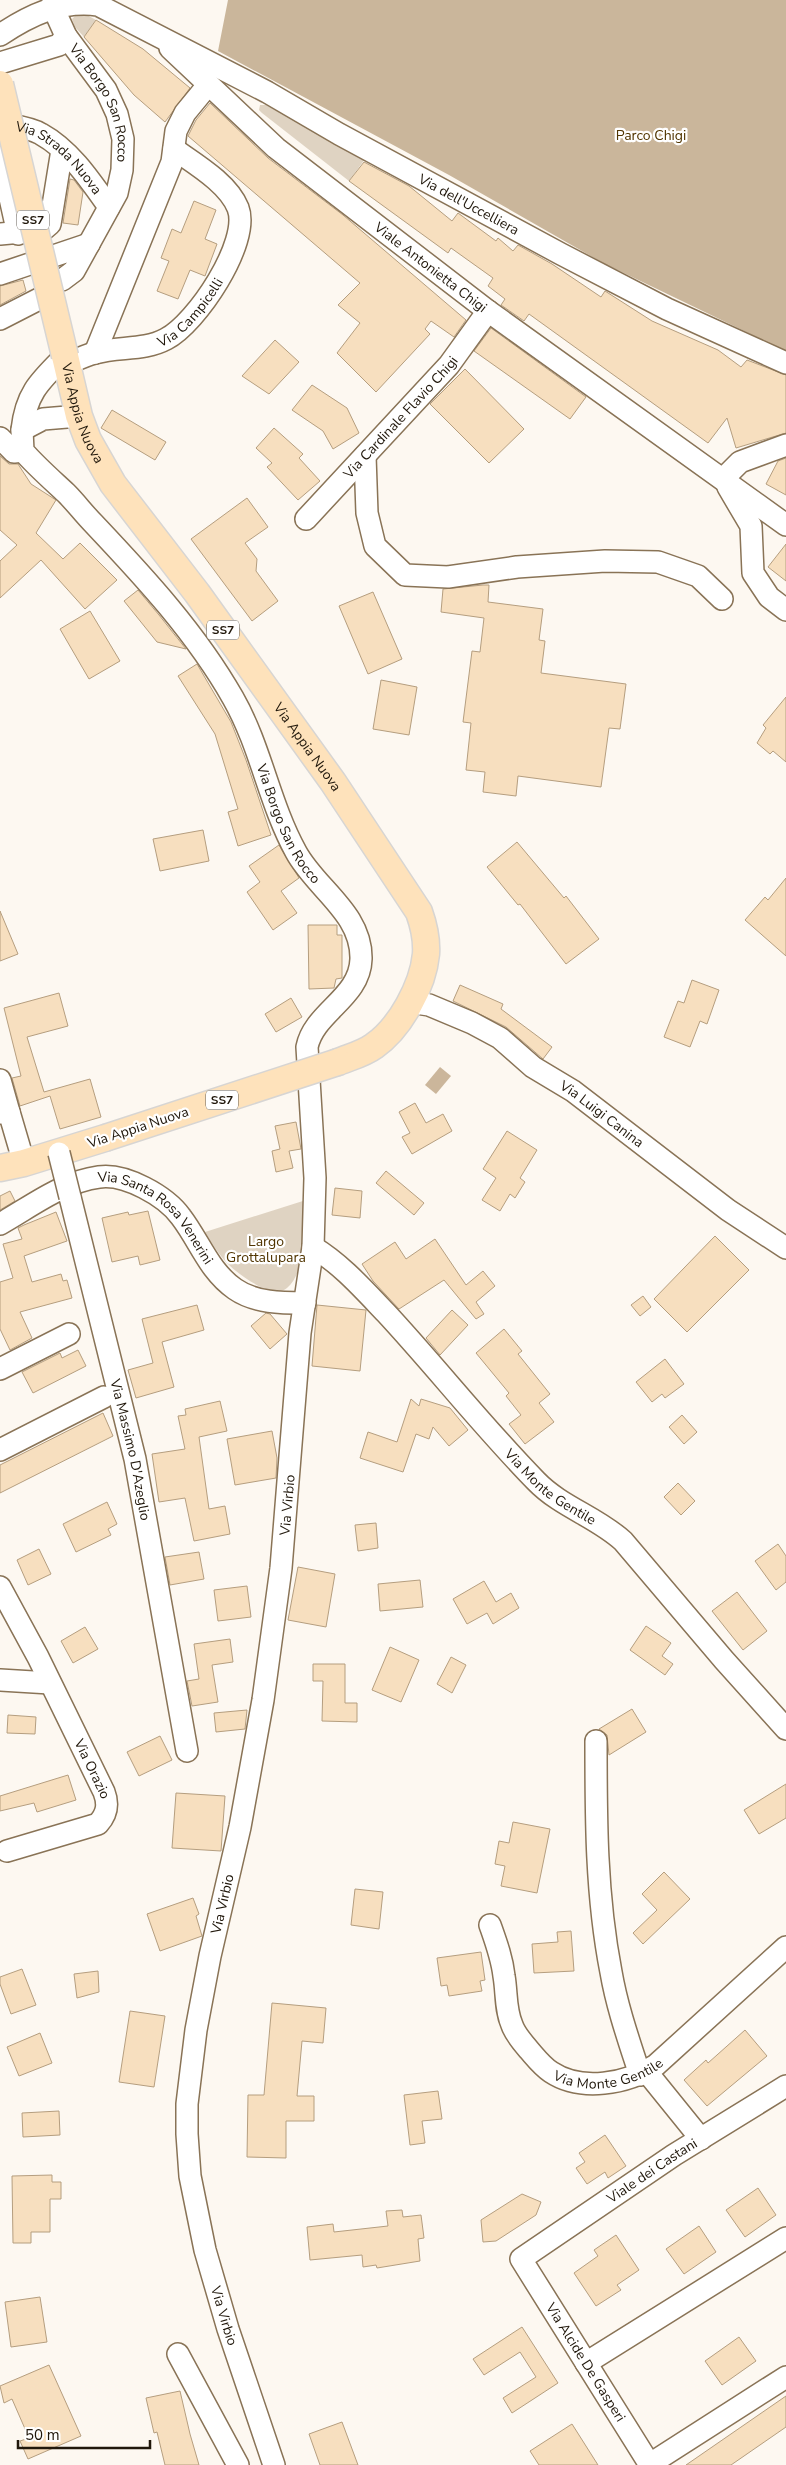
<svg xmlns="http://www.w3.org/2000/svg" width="786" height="2465" viewBox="0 0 786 2465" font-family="'Nunito Sans',sans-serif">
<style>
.green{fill:#dfd3c2}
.forest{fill:#cab69b}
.water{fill:#cbb69b}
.building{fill:#f7dfbf;stroke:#b59e7f}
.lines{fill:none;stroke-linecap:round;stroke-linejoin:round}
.minor-casing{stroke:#897356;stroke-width:24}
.major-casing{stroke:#d7d5d3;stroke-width:29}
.minor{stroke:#fff;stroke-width:21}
.major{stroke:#fee2bb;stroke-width:26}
.minor-bridge-casing{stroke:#897356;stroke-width:24;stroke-linecap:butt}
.major-bridge-casing{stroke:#d7d5d3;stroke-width:29;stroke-linecap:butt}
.minor-bridge{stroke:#fff;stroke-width:21}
.major-bridge{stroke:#fee2bb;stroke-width:26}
.labels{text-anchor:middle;stroke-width:4.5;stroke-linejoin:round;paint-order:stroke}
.shield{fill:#fff;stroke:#635d54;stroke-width:1}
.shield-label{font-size:12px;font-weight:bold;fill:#20170b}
.street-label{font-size:14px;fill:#20170b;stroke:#fff}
.park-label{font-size:14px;fill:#513501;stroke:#fff}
</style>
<rect width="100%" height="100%" fill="#fdf8f1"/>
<path class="green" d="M77,14h8l11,6 -12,17 -9,-10 -3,-8z
M260,105h6l99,54 -16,22 -87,-68 -3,-3z
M306,1200c-1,24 1,71 -19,88 -15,13 -52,-16 -62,-27 -8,-9 -14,-19 -20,-29z"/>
<path class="forest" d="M228,0h558v351l-183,-88 -154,-88 -231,-124z"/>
<path class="water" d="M440,1067l11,9 -15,18 -11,-9z"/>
<path class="building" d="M96,20l47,29 47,39 -25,34 -31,-27 -50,-58z
M210,103l58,55 75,57 123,105 -12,17 -23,-16 -6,8 5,5 -54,58 -39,-39 23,-30 -22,-18 22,-22 -172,-147 8,-16z
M364,162l45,24 43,35 6,-8 38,28 2,-3 15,13 5,-6 34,19 49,33 4,-6 47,30 66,29 23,17 6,-7 39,15v58l-50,15 -9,-30 -19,25 -179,-129 -5,7 -23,-16 4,-6 -17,-13 5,-8 -42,-30 -3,5 -99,-72z
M70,179l4,1 9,12 -5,33 -15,-2z
M194,201l22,9 -11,29 12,5 -12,32 -15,-6 -12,29 -21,-8 12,-30 -8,-3 11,-29 9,4z
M23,280l3,11 -26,14v-19z
M491,328l95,69 -16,22 -96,-68z
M275,340l24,22 -30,32 -27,-18z
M465,369l59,60 -35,34 -59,-59z
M312,385l35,23 12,25 -26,16 -10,-18 -31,-21z
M112,410l54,32 -11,18 -54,-32z
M274,428l29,26 -4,4 21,23 -22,19 -31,-33 5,-4 -16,-15z
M0,456l9,8h9l13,20 25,16 -20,33 27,26 17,-16 37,37 -32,29 -44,-49 -41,38v-37l17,-16 -17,-15z
M786,458v37l-20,-11 12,-23z
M247,498l21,29 -23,16 12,16 -1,12 22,30 -26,20 -61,-82z
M786,544v37l-18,-14z
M483,585h6l-1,17 55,7 -4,31 6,1 -4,32 85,11 -6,45 -11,-1 -8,59 -83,-11 -2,20 -33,-4 2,-20 -19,-2 5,-47 -8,-1 9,-71 8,1 4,-34 -43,-6 2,-23z
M138,590l21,25 27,34 -29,-7 -33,-41z
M373,592l29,67 -34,15 -29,-68z
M90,611l30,50 -31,18 -29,-50z
M197,664l34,58 15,38 25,75 -33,11 -10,-34 10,-3 -23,-75 -37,-58z
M381,680l36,7 -8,48 -36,-6z
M786,697v65l-13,-11 -3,3 -13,-11 9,-15 -3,-3z
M203,830l6,31 -49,10 -7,-32z
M517,842l47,56 2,-2 33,43 -33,25 -46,-60 -2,1 -31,-38z
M279,845l20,33 -18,13 16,22 -24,17 -26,-38 13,-10 -11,-16z
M786,878v78l-41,-36 20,-23 3,3z
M0,911l18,43 -18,7z
M308,925h29v10h5v43l-6,1 -2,9 -25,1z
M692,980l27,10 -12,34 -7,-3 -10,26 -26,-10 14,-36 6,2z
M460,985l43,19 -2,5 51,38 -9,12 -37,-32 -53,-26z
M59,993l9,33 -41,11 17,55 46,-13 11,38 -41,12 -10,-33 -30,10 -8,-28 9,-2 -17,-68z
M291,998l11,19 -26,15 -11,-18z
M415,1103l11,20 17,-9 9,17 -40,23 -10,-17 8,-4 -11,-21z
M296,1122l5,27 -12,2 4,17 -17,4 -4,-21 8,-2 -5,-23z
M507,1131l30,19 -17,28 5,4 -10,16 -5,-4 -10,17 -18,-11 14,-22 -13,-9z
M386,1171l38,32 -10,12 -38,-32z
M335,1188l27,3 -2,27 -28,-3z
M10,1191l5,10 -15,9v-14z
M148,1211l12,49 -20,5 -2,-9 -26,6 -10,-44 26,-6 1,3z
M56,1212l11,29 -43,15 8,26 29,-8 2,7 4,-1 5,18 -52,14 12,26 -22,12 -10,-21v-47l13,-4 -10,-34 19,-5 -4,-11 6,-3z
M715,1236l34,34 -62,62 -33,-33z
M435,1239l31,46 17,-14 12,15 -19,16 8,12 -8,5 -32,-39 -45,29 -26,-28 -11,-17 33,-22 11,17z
M643,1296l8,11 -11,9 -9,-11z
M197,1305l7,25 -42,12 12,45 -38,11 -8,-28 25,-7 -11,-44z
M317,1305l49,5 -6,61 -48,-5z
M452,1310l16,15 -28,30 -14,-17z
M266,1313l4,1 17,20 -17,15 -19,-23z
M504,1329l18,22 -4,3 32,40 -11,9 15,19 -29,22 -16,-20 12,-9 -15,-19 3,-3 -33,-40z
M78,1350l8,16 -53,27 -11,-21 38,-19 2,5z
M665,1359l19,25 -19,14 -3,-4 -10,8 -16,-20z
M411,1399l8,7 2,-7 29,9 18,22 -19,16 -16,-19 -4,12 -13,-5 -13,38 -43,-14 8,-26 29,10z
M220,1401l7,30 -28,6 10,72 16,-3 5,28 -36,7 -9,-43 -26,4 -7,-48 33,-5 -7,-33 8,-1 -1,-6z
M103,1413l10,23 -113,57v-28z
M682,1415l15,17 -13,12 -15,-17z
M272,1431l5,27 -1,20 -41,7 -8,-46z
M678,1483l17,18 -14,14 -17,-18z
M107,1502l10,22 -9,5 3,6 -35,17 -13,-28z
M376,1523l2,25 -20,3 -3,-26z
M778,1544l8,12v26l-10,8 -21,-29z
M39,1549l12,25 -23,11 -11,-25z
M199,1552l5,27 -34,6 -5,-28z
M298,1567l37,7 -9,53 -38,-7z
M420,1580l3,27 -43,4 -2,-27z
M484,1581l12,21 15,-9 8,15 -26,16 -6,-11 -20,11 -14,-25z
M247,1586l4,31 -33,4 -4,-31z
M737,1592l30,39 -24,19 -31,-39z
M646,1626l25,17 -9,13 11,8 -8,11 -35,-25z
M85,1627l13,22 -25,14 -12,-22z
M230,1639l3,23 -21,3 6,37 -26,4 -5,-25 12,-2 -5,-35z
M390,1647l29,13 -18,42 -29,-12z
M451,1657l15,8 -14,28 -15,-9z
M313,1664h32v39h12v19l-35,-1 1,-40h-10z
M632,1709l14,23 -37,23 -2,-20 -8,-6z
M247,1710l-2,19 -29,3 -2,-19z
M8,1715l28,2 -1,17 -28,-1z
M160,1736l12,24 -33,16 -12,-24z
M68,1775l8,25 -39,12 -3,-9 -34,8v-15z
M786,1784v34l-27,16 -15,-24z
M176,1793l49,3 -4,55 -49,-3z
M513,1822l37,7 -13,64 -36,-7 4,-20 -10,-2 4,-23 10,2z
M664,1872l26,27 -47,45 -10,-11 24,-23 -15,-16z
M355,1889l28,3 -4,37 -28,-4z
M193,1898l6,16 -3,2 6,20 -42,15 -13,-37z
M571,1931l3,40 -40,2 -2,-29 26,-2 -1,-10z
M481,1952l4,28 -5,1 2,10 -33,5 -2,-11 -6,1 -4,-28z
M22,1969l14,36 -25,9 -11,-30v-7z
M98,1971l1,21 -22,6 -3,-24z
M272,2003l54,5 -3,35 -21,-2 -5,55h17v25h-28v37l-39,-1 1,-62h16z
M130,2011l35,5 -11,71 -35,-5z
M745,2030l22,26 -60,50 -23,-26 22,-20 2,3z
M40,2033l12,30 -33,13 -12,-29z
M438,2091l4,28 -20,2 3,22 -15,2 -6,-50z
M59,2111l1,24 -37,2 -1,-24z
M605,2135l21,31 -18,12 -3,-6 -18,12 -11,-16 9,-6 -6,-9z
M52,2175v7h9v17h-11v33h-19v11h-18l-1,-67z
M758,2188l18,27 -31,22 -19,-27z
M522,2194l19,8 -5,13 -40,26 -13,1 -2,-22z
M402,2210l1,7 18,-2 3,23 -6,1 2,22 -43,7 -1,-3 -13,2 -1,-12 -52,5 -3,-33 26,-3 1,8 54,-6 -2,-15z
M699,2226l17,26 -32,22 -18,-25z
M616,2235l23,35 -22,15 4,5 -25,16 -22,-33 24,-17 -4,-6z
M40,2297l7,45 -36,5 -6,-45z
M522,2327l36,56 -46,30 -9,-15 33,-21 -16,-25 -36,23 -11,-16z
M739,2337l17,24 -34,24 -17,-24z
M49,2365l32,71 -53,23 -8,-18 9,-3 -17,-39 -8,4 -4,-17z
M180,2391l10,43 9,31h-34l-8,-33 -3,1 -8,-35z
M786,2396v31l-55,38h-45z
M342,2422l16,43h-38l-11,-31z
M572,2424l26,41h-59l-9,-14z"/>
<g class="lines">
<g class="minor-casing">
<g id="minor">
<path id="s1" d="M52,5l14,31 40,54 11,24 6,25 -1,31 -5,23 -43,78 -12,9"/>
<path id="s2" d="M0,35c30,-20 61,-35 98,-30l169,87 72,42 222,120 106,55 119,54"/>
<path id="s3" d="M170,48l106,100 212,163 298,214"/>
<path d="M0,63l59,-18 7,-9"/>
<path id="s4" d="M0,123c13,3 29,4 41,11 29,16 49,46 68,73"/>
<path d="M0,153l18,81"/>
<path d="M0,234l43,-4 7,-6 12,-74"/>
<path d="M0,274l89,-30"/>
<path d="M0,319l39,-20"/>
<path d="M95,353l77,-191 4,-31 9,-18 23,-28"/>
<path d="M65,356c-25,25 -39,37 -43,74l21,-11 36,-3"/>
<path id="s5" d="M67,364c9,-4 19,-9 28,-11 23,-7 49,-2 71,-14 30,-15 85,-97 72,-131 -10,-25 -43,-44 -64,-59"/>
<path id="s6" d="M22,430l1,21c13,15 28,28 43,42 10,10 18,21 28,31 51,54 102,109 139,174 28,49 36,105 63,154 20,37 66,61 65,107 -1,39 -47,53 -54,88l8,131 -2,69 -13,86 -19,235 -18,132 -23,127 -30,129 -14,74 -9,74v30l3,42 15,74 23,79 46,136"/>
<path d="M0,438l14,14 9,-1"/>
<path d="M365,456l2,57 8,33 30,29 43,2 69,-10 88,-6 53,1 40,14 24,23"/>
<path d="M723,479l17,-17 46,-17"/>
<path d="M728,487l23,39 2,47 16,24 17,13"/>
<path id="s7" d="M306,519l143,-154 39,-54"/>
<path id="s8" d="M409,1002l20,3 43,18 28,15 33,29 40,24 155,119 58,38"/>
<path d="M0,1080l9,32"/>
<path d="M0,1113l9,-1 15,51"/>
<path id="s9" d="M70,1197l65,262 52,292"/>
<path id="s10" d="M0,1224c32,-18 62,-42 99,-47 26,-4 67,19 82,40 19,25 28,54 54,72 20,14 47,14 70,14"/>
<path id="s11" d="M313,1247c28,17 50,42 73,66 51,55 97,114 150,168 25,26 61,36 87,60l101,119 62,69"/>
<path d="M0,1369l69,-35"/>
<path d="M0,1450l104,-53"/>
<path id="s12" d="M0,1587l38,70 66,135c5,13 3,22 -6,32l-91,27"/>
<path d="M0,1680l50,3"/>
<path d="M596,1741c0,78 0,154 15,231 6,35 18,69 29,103"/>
<path id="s13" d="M490,1925c6,17 12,33 14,51 3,17 1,33 8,49 3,9 11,18 17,25 7,8 13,16 22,22 30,20 76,12 105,-7l130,-118"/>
<path d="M646,2071l55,68"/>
<path d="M178,2354l60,111"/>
<path d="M586,2363l200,-125"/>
<path d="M650,2464l136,-87"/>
<path id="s14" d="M650,2465l-129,-206 153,-104 112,-69"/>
</g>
</g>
<g class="major-casing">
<g id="major">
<path id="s15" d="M65,356l14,60 9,24 25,44 84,109 136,189 86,130c5,14 8,27 7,42 -3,32 -26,74 -52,92 -11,8 -24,11 -36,16"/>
<path d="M0,1168l24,-5 81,-25"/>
</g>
</g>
<use href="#minor" class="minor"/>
<use href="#major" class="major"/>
<g class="minor-bridge-casing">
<path id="minor-bridge" d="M59,1153l11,44"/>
</g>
<g class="major-bridge-casing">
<path id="major-bridge" d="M0,84l65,272
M105,1138l233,-76"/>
</g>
<use href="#minor-bridge" class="minor-bridge"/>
<use href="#major-bridge" class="major-bridge"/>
</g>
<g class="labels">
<g class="shield">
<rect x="17" y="210.5" width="32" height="19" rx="4"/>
<rect x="207" y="620.5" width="32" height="19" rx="4"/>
<rect x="206" y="1090.5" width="32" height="19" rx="4"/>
</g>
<g class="shield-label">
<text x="33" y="224">SS7</text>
<text x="223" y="634">SS7</text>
<text x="222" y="1104">SS7</text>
</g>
<g class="street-label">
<text dy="5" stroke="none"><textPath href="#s1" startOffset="111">Via Borgo San Rocco</textPath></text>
<text dy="5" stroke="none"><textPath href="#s4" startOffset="71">Via Strada Nuova</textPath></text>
<text dy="5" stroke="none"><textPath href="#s2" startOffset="526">Via dell'Uccelliera</textPath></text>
<text dy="5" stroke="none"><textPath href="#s3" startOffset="341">Viale Antonietta Chigi</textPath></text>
<text dy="5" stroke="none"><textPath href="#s5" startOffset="139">Via Campicelli</textPath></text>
<text dy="5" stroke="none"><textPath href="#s15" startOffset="60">Via Appia Nuova</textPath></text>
<text dy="5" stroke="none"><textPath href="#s7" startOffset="139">Via Cardinale Flavio Chigi</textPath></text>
<text dy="5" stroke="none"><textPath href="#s15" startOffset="465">Via Appia Nuova</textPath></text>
<text dy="5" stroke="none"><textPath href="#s6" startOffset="484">Via Borgo San Rocco</textPath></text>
<text dy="5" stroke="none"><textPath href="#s8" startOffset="226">Via Luigi Canina</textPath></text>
<text transform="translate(138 1127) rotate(-18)" y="5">Via Appia Nuova</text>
<text dy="5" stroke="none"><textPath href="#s10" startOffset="184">Via Santa Rosa Venerini</textPath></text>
<text dy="5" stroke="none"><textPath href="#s9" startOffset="260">Via Massimo D'Azeglio</textPath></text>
<text dy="5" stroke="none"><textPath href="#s11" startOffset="339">Via Monte Gentile</textPath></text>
<text transform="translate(287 1505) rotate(-85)" y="5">Via Virbio</text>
<text dy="5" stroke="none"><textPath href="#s12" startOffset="204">Via Orazio</textPath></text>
<text transform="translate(222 1904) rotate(-77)" y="5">Via Virbio</text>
<text dy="5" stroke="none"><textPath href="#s13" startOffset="225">Via Monte Gentile</textPath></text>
<text dy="5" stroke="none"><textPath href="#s14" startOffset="401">Viale dei Castani</textPath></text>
<text dy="5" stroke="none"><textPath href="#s6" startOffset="2030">Via Virbio</textPath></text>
<text transform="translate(586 2362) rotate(58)" y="5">Via Alcide De Gasperi</text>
</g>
<g class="park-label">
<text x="651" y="140">Parco Chigi</text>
<text x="266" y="1246">Largo<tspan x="266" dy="16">Grottalupara</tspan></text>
</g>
</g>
<path d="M18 2440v8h132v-8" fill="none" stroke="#20170b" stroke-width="2.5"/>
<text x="25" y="2440" font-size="15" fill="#20170b" stroke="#ffffff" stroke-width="4" paint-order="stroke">50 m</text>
</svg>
